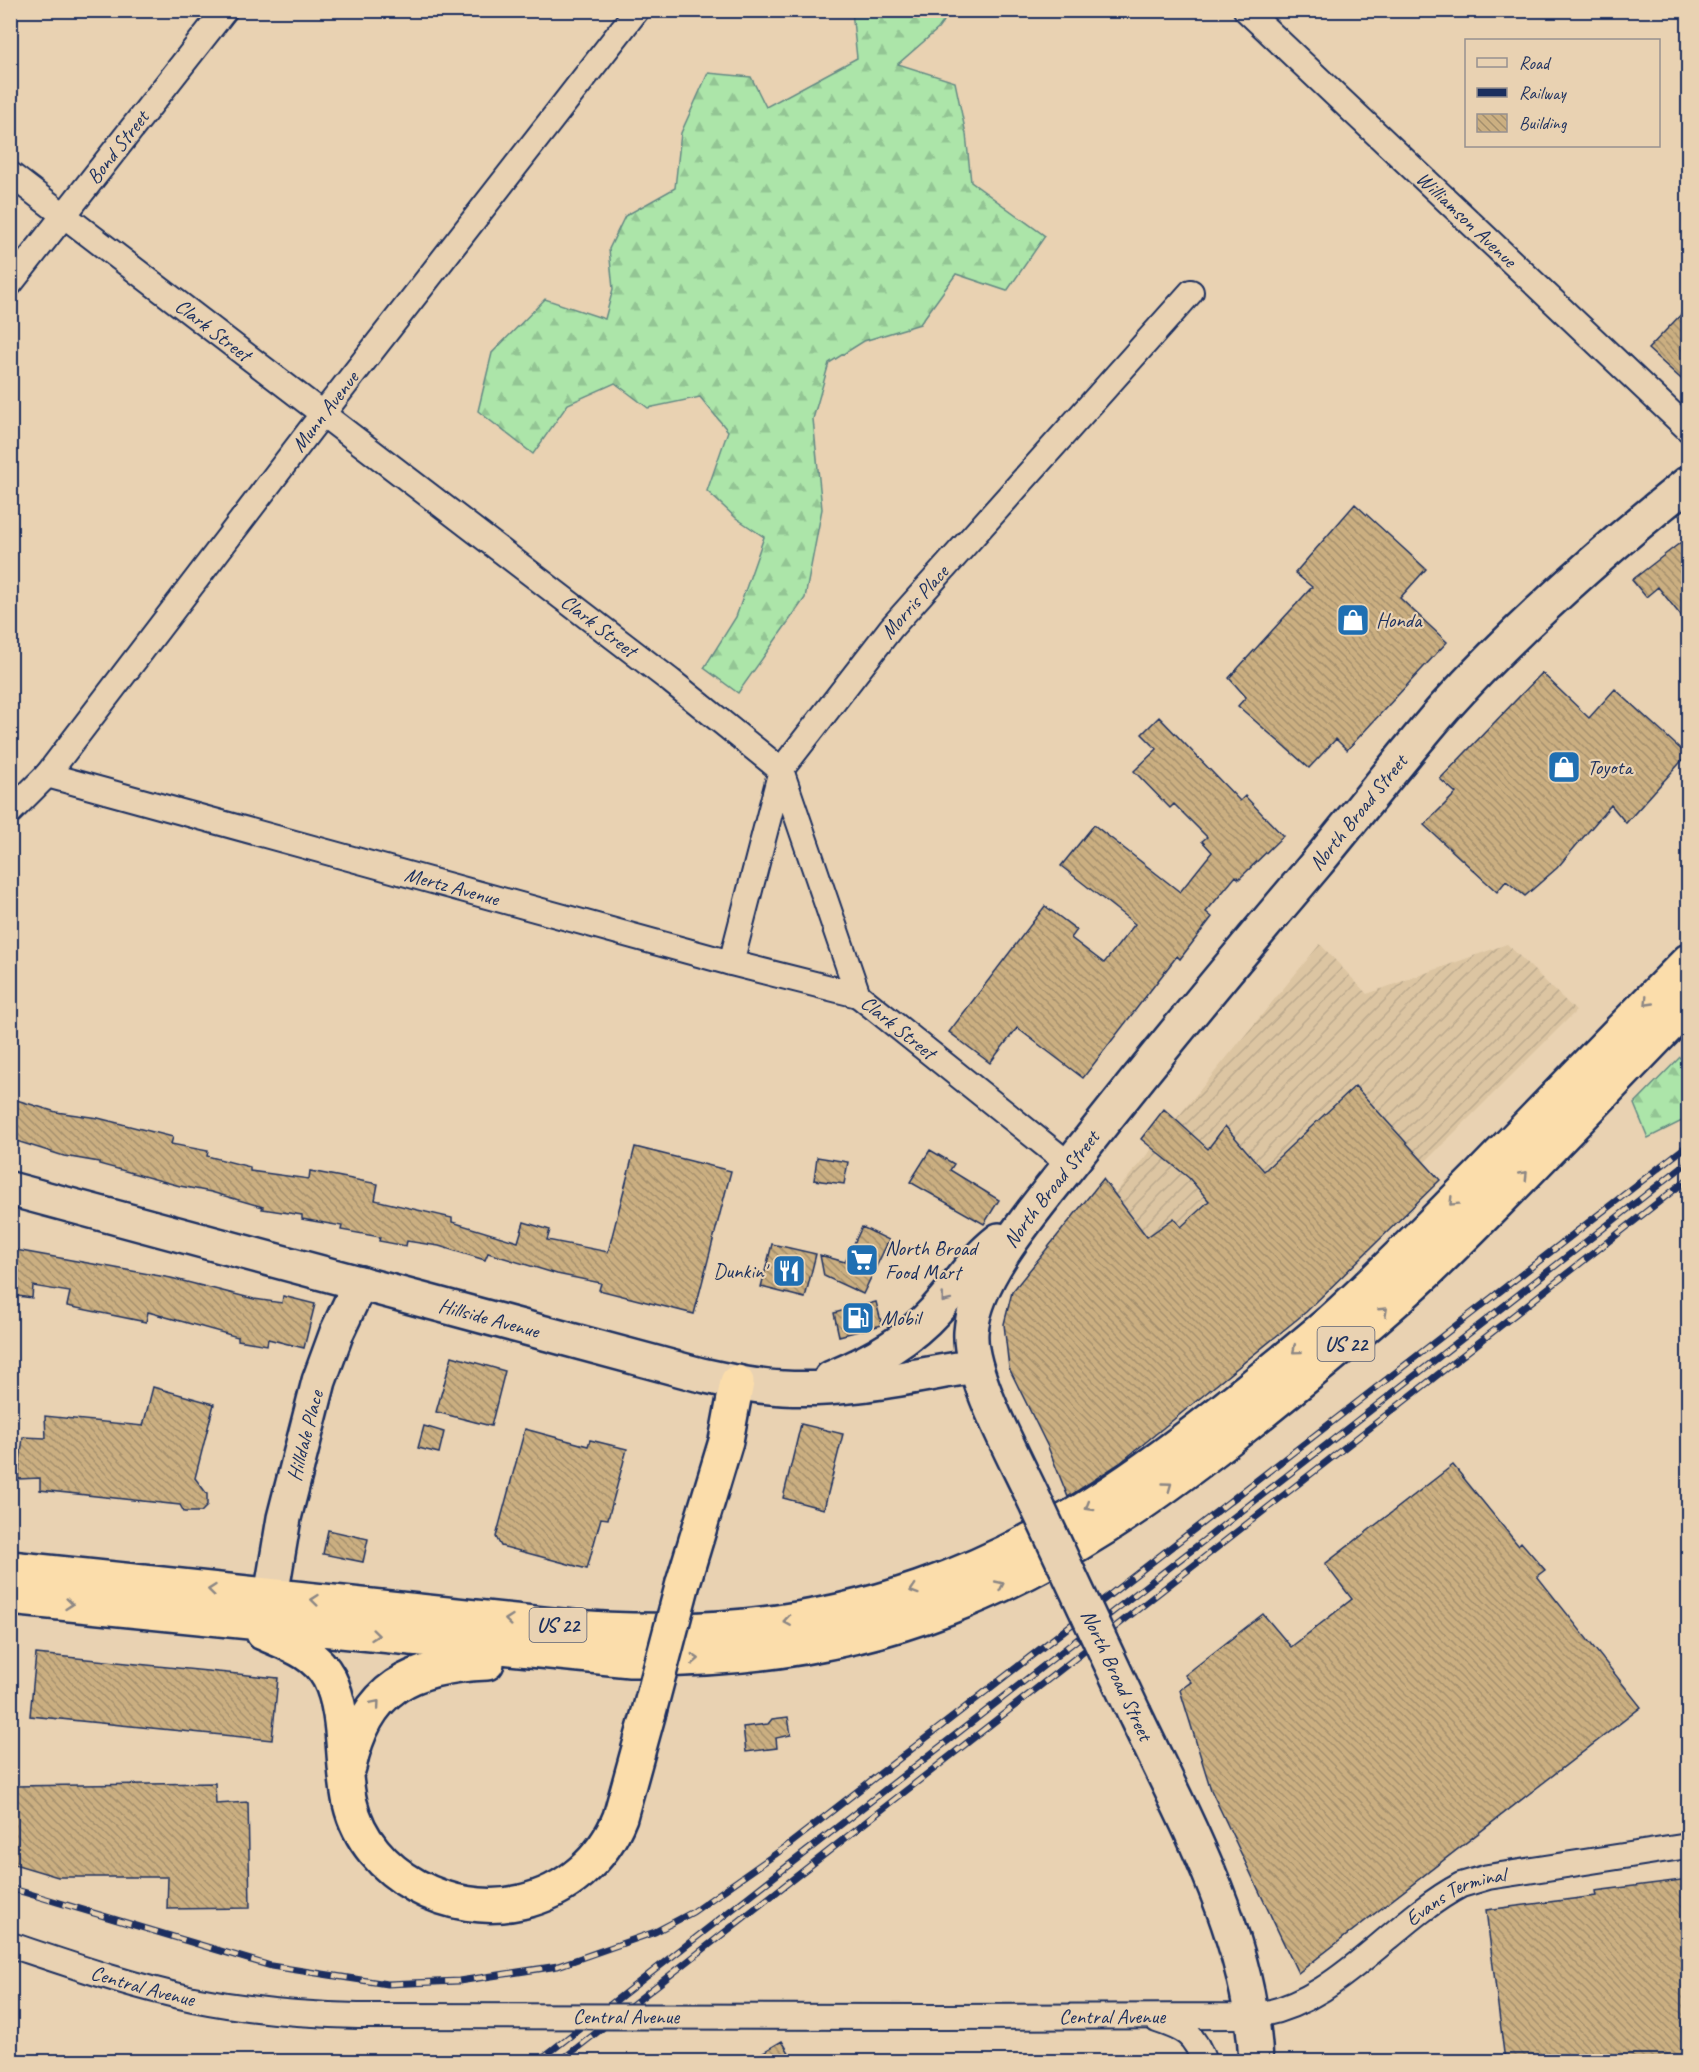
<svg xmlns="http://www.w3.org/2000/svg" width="1699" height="2072" viewBox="0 0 1699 2072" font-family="Caveat,sans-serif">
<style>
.industrial{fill:url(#industrial-furrows)}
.forest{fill:url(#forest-firs);stroke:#648a84;stroke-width:1.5}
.building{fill:url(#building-back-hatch);stroke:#1b2f5e;stroke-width:1.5}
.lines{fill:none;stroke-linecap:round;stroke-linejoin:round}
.minor-casing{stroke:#1b2f5e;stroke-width:28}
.secondary-casing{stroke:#1b2f5e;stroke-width:38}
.trunk-casing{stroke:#1b2f5e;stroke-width:38}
.minor{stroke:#e9d2b2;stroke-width:24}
.secondary{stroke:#e9d2b2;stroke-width:33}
.trunk{stroke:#fbddab;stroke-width:33}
.rail-casing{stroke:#1b2f5e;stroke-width:7}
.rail{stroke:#e9d2b2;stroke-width:4.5;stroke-dasharray:14;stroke-linecap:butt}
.minor-bridge-casing{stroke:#1b2f5e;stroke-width:28;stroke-linecap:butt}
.secondary-bridge-casing{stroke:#1b2f5e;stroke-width:38;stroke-linecap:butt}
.trunk-bridge-casing{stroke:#1b2f5e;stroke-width:38;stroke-linecap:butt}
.minor-bridge{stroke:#e9d2b2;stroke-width:24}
.secondary-bridge{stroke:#e9d2b2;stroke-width:33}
.trunk-bridge{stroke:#fbddab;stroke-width:33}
.oneway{stroke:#8b8684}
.oneway2{stroke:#828088}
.labels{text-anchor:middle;stroke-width:4.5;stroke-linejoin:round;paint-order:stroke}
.shield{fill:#e9d2b2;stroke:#596077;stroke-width:1.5}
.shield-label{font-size:20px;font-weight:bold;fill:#1b2f5e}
.street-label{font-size:21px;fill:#1b2f5e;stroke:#e9d2b2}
.poi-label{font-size:21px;fill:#1b2f5e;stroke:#e9d2b2;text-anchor:start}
</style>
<defs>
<pattern id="industrial-furrows" width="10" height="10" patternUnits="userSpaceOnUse" patternTransform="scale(1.5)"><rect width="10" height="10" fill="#dcc5a2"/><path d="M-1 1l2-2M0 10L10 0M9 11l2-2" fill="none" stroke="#bcaa8e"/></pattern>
<pattern id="forest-firs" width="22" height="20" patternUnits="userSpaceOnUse" patternTransform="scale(1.5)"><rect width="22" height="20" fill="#ace5a9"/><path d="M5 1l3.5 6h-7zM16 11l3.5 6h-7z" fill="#93c594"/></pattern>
<pattern id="building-back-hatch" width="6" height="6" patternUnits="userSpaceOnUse" patternTransform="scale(1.5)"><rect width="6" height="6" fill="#cbaf81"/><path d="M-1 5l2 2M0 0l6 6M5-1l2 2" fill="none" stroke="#a48f6d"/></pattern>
</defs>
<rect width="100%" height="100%" fill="#e9d2b2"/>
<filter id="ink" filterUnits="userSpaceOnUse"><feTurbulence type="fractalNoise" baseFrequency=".0167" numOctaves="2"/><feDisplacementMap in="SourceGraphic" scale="12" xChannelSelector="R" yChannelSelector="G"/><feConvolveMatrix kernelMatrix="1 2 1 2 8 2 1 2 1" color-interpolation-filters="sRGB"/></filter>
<g filter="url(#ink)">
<path class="industrial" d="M1320,944l47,50 140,-50 69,67 -256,256 -247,195 21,-243z"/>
<path class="forest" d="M852,11h99l-13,18 -40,35 57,18 11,52 5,48 74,54 -38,55 -51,-17 -36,50 -56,17 -35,22 -16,56 9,90 -17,89 -67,95 -34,-25 32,-51 28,-80 -28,-19 -29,-27 21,-60 -28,-34 -52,11 -33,-25 -47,21 -35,50 -55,-43 14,-58 53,-54 60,20 8,-30 -4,-40 16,-33 50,-28 6,-55 27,-60 43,4 15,30 91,-49z
M1688,1049v69l-40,20 -14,-34z"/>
<path class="building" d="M1689,306v80l-41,-37z
M1355,504l71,65 -26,29 47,44 -100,108 -11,-11 -27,29 -71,-62 8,-9 -17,-19 83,-91 -17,-14z
M1689,536v90l-31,-39 -12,10 -14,-17z
M1542,673l47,45 26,-29 72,66 -61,68 -15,-18 -54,63 -32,28 -19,-15 -9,11 -73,-67 32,-32 -16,-14z
M1159,717l81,84 5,-5 38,40 -44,43 -3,-3 -30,36 6,5 -32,42 -3,-3 -94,122 -66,-50 -27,35 -41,-31 96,-126 32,24 -6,8 33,25 31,-39 -74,-58 33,-41 86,67 32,-40 -10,-11 5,-4 -33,-33 -4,4 -36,-37 23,-22 -15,-15z
M1355,1086l85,94 -134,132 -186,151 -52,34 -20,-50 -39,-79 -5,-44 8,-32 91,-113 44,58 27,-19 7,9 28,-26 -20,-23 -48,-39 23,-30 44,40 17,-23 39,45z
M10,1098l46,14 42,6 75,19 -2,7 37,7 -1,5 43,11v4l59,8 1,-8 68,13 -3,16 77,18v4l66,20 6,-20 26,8 -3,10 61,12 27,-105 96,24 -37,143 -95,-24 2,-7 -44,-9 -69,-21 -3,7 -46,-14 -32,-5 -1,5 -27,-5 1,-4 -39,-7 1,-4 -40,-7v-4l-40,-6 1,-2 -52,-15 -31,-6 -81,-22v-2l-35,-6 -54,-17z
M930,1150l24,14 -4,6 49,30 -15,24 -74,-42z
M817,1157l31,5 -4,22 -30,-4z
M862,1227l27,13 -26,54 -39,-18 -4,-21 25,7z
M772,1244l44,10 -11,44 -44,-11z
M10,1249l161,29 83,21 28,4 1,-7 32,8 -11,44 -36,-9 -1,6 -29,-5v-3l-90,-25 -2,10 -79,-16 3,-14 -37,-6 -1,12 -22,-3z
M876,1302l6,23 -43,11 -5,-23z
M452,1356l53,15 -14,55 -55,-14z
M153,1387l61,17 -19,74 12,16v12l-6,6h-17l-4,-7 -140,-15v-12l-22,1 5,-42 23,1 -1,-22 98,10z
M801,1424l42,10 -19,75 -41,-11z
M424,1426l20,6 -5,21 -21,-5z
M525,1429l63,17 2,-6 37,9 -19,70 -7,-1 -14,51 -86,-23 -5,-9z
M1453,1465l65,80 3,-3 24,28 -8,6 104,131 -343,266 -87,-183 -31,-100 11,-8 -6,-7 78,-61 28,33 61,-48 -27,-35z
M328,1530l40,9 -5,23 -40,-8z
M36,1654l242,24 -6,62 -242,-24z
M788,1717l3,18 -15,3 1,10 -31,4 -3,-25 25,-3 4,-5z
M215,1783l1,21 32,-2 2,106 -83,1 1,-32h-110l-44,-13v-78z
M1689,1879v182h-184l-19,-151 110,-14 -1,-5z
M782,2041l12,20h-46z"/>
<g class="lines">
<g class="minor-casing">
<g id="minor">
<path id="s1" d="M1246,10l442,419"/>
<path id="s2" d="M10,174l661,507 110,89 77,225 212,170"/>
<path id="s3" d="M10,284l215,-274"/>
<path id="s4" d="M47,775l684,188 127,32"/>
<path id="s5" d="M10,812l37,-37 264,-346 326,-419"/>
<path id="s6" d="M731,963l50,-193 110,-142 300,-336"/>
<path id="s7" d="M938,2017l313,-1c85,-10 138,-93 210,-131l27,-8 200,-31"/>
<path d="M1157,2020c27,9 37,13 47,42"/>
</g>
</g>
<g class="secondary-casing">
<g id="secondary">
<path id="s8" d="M10,1189l687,185c28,6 57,13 86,14 64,4 129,-12 192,-22"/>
<path d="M831,1378c37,-15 77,-37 104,-67 23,-25 37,-50 64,-71"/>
<path id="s9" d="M1039,1510c-19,-43 -71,-134 -68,-178 4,-59 73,-133 108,-179 77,-98 156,-194 237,-289 43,-52 84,-105 128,-156 74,-82 158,-156 244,-225"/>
<path id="s10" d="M271,1596l13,-78 35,-137 18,-49 23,-49"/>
<path d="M1135,1715c52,109 116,223 121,347"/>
</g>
</g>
<g class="trunk-casing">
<path id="trunk" d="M10,1568l552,58c121,11 242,2 358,-38 112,-38 208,-103 300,-176 37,-30 75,-60 111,-91 51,-46 99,-96 147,-144 70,-72 140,-145 210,-216
M683,1583l43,-142 11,-59
M10,1598l620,62c108,1 217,-13 317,-52 113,-43 208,-110 302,-185 60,-48 120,-97 177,-150 90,-86 175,-178 262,-267
M263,1633c25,11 53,20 66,45 18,35 12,87 21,125 17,73 102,115 171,99 45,-10 82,-42 99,-85l29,-105
M349,1767c17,-80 62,-101 138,-104"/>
</g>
<use href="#minor" class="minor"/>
<use href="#secondary" class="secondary"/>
<use href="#trunk" class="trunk"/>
<g class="rail-casing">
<path id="rail" d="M10,1888l261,78 116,18 72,-3 99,-15 97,-34 38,-20 94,-66 901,-701
M537,2062l1151,-900
M559,2062l1129,-883"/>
</g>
<use href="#rail" class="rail"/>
<g class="minor-bridge-casing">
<g id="minor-bridge">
<path id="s11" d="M11,1945c60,20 120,41 182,54 55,11 109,16 165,17l580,1"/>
</g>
</g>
<g class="secondary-bridge-casing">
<path id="secondary-bridge" d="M1039,1510l96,205"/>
</g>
<g class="trunk-bridge-casing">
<path id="trunk-bridge" d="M649,1712l34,-129"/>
</g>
<use href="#minor-bridge" class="minor-bridge"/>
<use href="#secondary-bridge" class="secondary-bridge"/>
<use href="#trunk-bridge" class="trunk-bridge"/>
</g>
<defs><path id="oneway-chevron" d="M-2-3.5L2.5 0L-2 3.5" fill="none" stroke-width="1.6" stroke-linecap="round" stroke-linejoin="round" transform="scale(1.5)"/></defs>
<g class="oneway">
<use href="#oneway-chevron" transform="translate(1648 1002) rotate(134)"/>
<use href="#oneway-chevron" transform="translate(1524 1175) rotate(-46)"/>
<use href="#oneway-chevron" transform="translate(1453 1202) rotate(135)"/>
<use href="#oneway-chevron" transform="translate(1384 1311) rotate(-43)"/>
<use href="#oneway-chevron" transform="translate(1296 1350) rotate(140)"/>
<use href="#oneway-chevron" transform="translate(1168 1486) rotate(-36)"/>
<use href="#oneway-chevron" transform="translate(1089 1507) rotate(149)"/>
<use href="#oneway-chevron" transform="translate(1000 1585) rotate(-25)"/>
<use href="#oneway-chevron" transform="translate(212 1590) rotate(-174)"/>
<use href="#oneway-chevron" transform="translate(914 1590) rotate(162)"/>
<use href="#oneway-chevron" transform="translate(315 1600) rotate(-174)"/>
<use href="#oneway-chevron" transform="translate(69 1604) rotate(6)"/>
<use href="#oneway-chevron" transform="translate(509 1620) rotate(-174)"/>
<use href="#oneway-chevron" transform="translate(787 1621) rotate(171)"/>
<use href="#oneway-chevron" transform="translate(375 1635) rotate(6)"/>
<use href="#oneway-chevron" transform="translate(695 1659) rotate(-3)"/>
<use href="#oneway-chevron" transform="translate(376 1704) rotate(-50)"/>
</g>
<use class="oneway2" href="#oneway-chevron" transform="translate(945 1299) rotate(128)"/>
</g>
<defs>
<g id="shop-square" transform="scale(1.725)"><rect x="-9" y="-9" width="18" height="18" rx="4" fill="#1f6fb2" stroke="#e9d2b2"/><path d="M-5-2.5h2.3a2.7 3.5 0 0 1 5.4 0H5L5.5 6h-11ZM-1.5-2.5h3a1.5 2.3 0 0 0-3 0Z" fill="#fff"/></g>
<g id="supermarket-square" transform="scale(1.725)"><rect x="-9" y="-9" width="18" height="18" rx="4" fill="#1f6fb2" stroke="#e9d2b2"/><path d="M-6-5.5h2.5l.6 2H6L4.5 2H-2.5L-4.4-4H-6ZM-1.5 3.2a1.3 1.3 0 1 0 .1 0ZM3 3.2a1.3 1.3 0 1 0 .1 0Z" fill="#fff"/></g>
<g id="restaurant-square" transform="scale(1.725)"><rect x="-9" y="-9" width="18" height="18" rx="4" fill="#1f6fb2" stroke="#e9d2b2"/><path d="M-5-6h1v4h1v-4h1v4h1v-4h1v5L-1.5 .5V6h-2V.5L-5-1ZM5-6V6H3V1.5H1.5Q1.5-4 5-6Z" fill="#fff"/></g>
<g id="fuel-square" transform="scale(1.725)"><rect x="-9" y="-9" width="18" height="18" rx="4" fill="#1f6fb2" stroke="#e9d2b2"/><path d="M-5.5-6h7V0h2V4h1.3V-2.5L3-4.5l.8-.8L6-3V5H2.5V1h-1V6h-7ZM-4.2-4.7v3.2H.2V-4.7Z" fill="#fff"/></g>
</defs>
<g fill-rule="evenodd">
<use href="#shop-square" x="1353" y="620"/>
<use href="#shop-square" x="1564" y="767"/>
<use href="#supermarket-square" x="862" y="1260"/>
<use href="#restaurant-square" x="789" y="1271"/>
<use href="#fuel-square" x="858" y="1318"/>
</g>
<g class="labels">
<g class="shield">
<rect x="1317.5" y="1327" width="57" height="34" rx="4.5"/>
<rect x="529.5" y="1608" width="57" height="34" rx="4.5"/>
</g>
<g class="shield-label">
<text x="1346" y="1351">US 22</text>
<text x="558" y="1632">US 22</text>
</g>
<g class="street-label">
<text dy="7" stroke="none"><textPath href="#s3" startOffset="174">Bond Street</textPath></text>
<text dy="7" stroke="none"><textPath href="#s1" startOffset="304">Williamson Avenue</textPath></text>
<text dy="7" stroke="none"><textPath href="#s2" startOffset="256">Clark Street</textPath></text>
<text dy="7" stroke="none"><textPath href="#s5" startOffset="510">Munn Avenue</textPath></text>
<text dy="7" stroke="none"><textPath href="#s6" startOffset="414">Morris Place</textPath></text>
<text dy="7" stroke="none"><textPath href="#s2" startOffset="742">Clark Street</textPath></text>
<text dy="7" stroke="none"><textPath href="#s9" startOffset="844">North Broad Street</textPath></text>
<text dy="7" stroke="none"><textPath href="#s4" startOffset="420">Mertz Avenue</textPath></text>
<text dy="7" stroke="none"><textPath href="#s2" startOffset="1264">Clark Street</textPath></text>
<text dy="7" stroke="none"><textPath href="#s9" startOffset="358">North Broad Street</textPath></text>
<text dy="7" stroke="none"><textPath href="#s8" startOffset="496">Hillside Avenue</textPath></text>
<text dy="7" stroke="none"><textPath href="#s10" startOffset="164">Hilldale Place</textPath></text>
<text transform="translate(1117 1675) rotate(65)" y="7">North Broad Street</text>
<text dy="7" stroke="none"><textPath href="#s7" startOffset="554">Evans Terminal</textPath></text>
<text dy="7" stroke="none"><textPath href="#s11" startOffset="138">Central Avenue</textPath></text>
<text dy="7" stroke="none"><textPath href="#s11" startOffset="624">Central Avenue</textPath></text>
<text dy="7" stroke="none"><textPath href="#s7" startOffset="174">Central Avenue</textPath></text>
</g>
<g class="poi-label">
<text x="1376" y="627">Honda</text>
<text x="1587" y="774">Toyota</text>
<text x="885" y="1255">North Broad<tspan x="885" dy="24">Food Mart</tspan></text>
<text x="766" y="1278" text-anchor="end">Dunkin'</text>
<text x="881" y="1325">Mobil</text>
</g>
</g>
<rect width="1699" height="2072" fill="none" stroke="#e9d2b2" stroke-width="36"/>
<rect x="18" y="18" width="1663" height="2036" fill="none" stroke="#1b2f5e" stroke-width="2" filter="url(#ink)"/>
<rect x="1465" y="39" width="195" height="108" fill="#e9d2b2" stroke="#979190" stroke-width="1.5"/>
<rect x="1477" y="58" width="30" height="9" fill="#e9d2b2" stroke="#979190" stroke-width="1.5"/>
<text x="1519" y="69" font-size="18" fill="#1b2f5e">Road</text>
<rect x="1477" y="88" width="30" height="9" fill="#1b2f5e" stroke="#979190" stroke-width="1.5"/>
<text x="1519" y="99" font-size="18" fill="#1b2f5e">Railway</text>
<rect x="1477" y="114" width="30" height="18" fill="url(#building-back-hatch)" stroke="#979190" stroke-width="1.5"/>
<text x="1519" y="129" font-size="18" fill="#1b2f5e">Building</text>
</svg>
